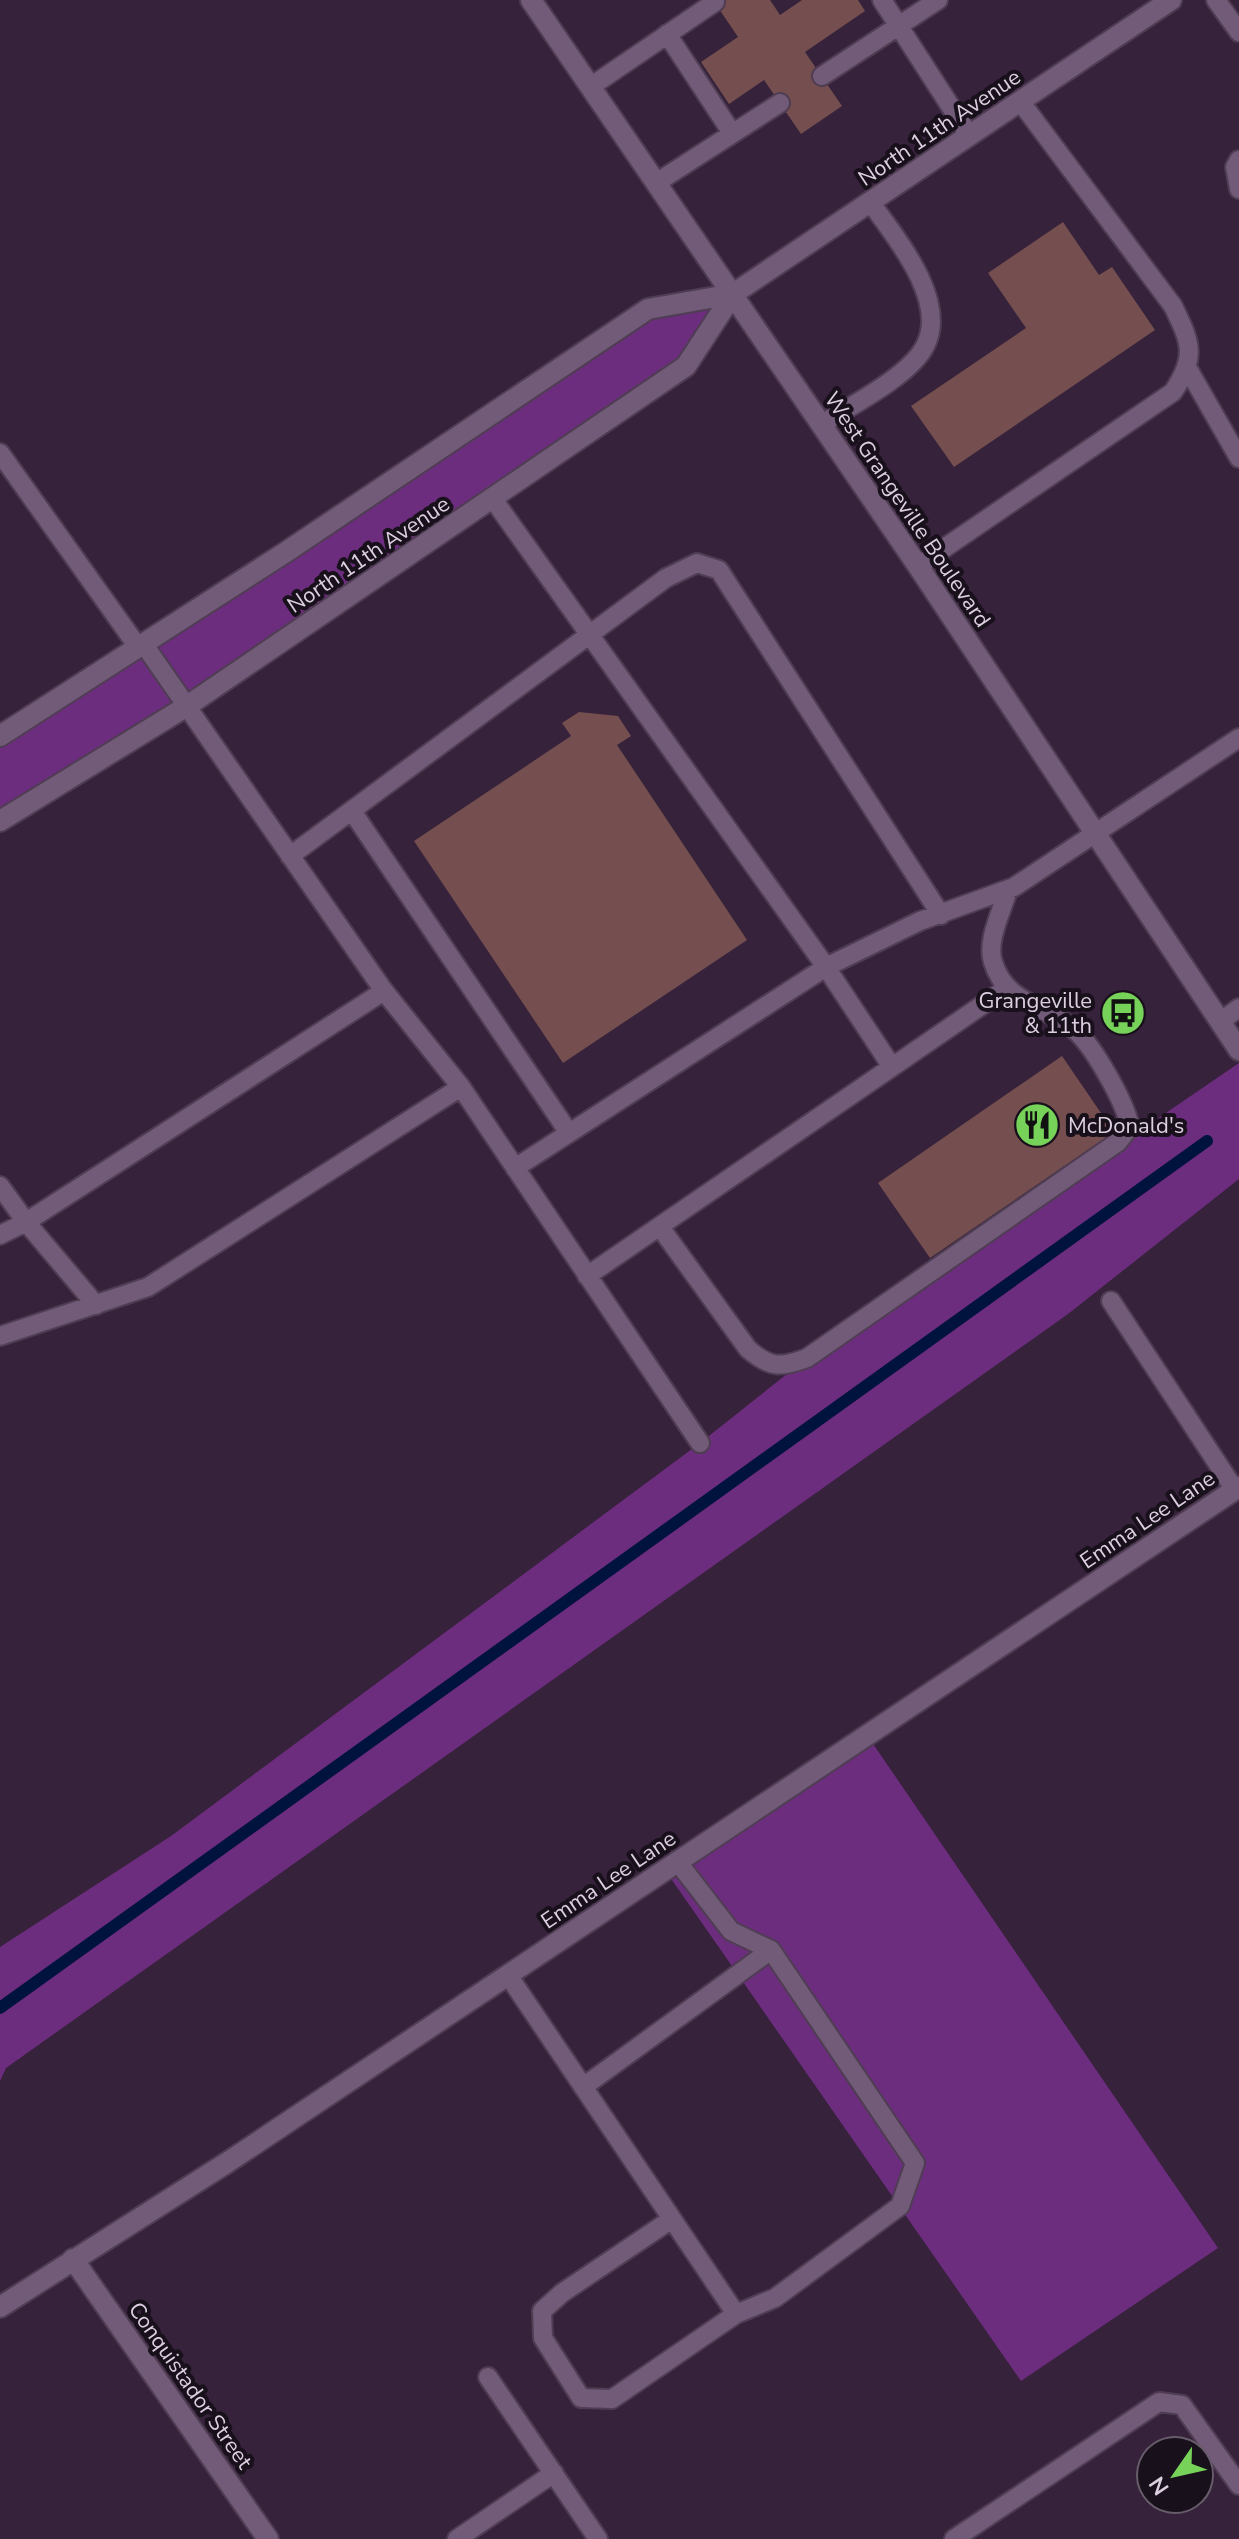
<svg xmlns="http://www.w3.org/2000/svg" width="1239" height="2539" viewBox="0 0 1239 2539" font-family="'Nunito Sans',sans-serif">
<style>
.green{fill:#6d2d7e}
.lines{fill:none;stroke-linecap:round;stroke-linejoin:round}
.stream{stroke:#00123e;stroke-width:12}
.building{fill:#754f4f}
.service-casing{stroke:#4f3d53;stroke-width:22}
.minor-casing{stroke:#4f3d53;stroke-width:24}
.secondary-casing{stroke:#4f3d53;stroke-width:24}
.service{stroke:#725b78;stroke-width:18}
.minor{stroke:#725b78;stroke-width:20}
.secondary{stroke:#725b78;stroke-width:20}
.labels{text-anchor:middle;stroke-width:8;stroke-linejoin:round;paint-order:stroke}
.street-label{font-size:22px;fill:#dccfe0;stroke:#18101b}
.poi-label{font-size:22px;fill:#dccfe0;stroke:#18101b;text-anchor:end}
</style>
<rect width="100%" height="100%" fill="#36223b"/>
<path class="green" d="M733,294l-47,72 -686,455v-85l648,-427z
M1239,1063v116l-171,135 -1062,754 -6,13v-134l171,-111 529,-393 107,-85z
M867,1735l351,513 -197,133 -356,-511z"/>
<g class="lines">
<path class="stream" d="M0,2008l1207,-867"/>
</g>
<path class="building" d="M713,0h57l10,15 22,-15h56l7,11 -60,41 37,54 -41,28 -37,-54 -35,24 -28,-42 37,-25z
M1063,222l36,53 13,-8 43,63 -201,137 -43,-61 115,-78 -38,-55z
M579,712l39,4 13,20 -14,9 130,195 -184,123 -149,-222 157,-105 -9,-13z
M1062,1056l52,76 -184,126 -52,-75z"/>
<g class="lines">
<g class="service-casing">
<path id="service" d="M882,0l87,135
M1216,0l23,32
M667,34l65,99
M822,76l116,-76
M590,87l125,-85
M1239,160l-4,7 4,22
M656,183l124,-80
M1188,369l51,89
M822,424c28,-18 88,-48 103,-78 24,-45 -30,-110 -55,-144
M0,453l138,194
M493,499l333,468 66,100 -305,209
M918,566l255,-174c24,-36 18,-49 0,-86l-153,-205
M143,643l241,348 77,96 239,356
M352,811l217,322
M290,856l376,-278 31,-15 22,7 222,345
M1221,1021l18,-13
M892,1067l115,-79
M515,1168l311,-201 94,-46 94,-34 225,-149
M0,1186l26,36 358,-231
M660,1227l88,122c22,19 32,19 59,9l311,-216 12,-15c-5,-25 -38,-85 -59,-100 -29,-22 -66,-25 -78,-65 -7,-21 9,-51 15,-72
M0,1235l26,-13 70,83
M1111,1301l124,189
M0,1336l148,-49 313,-200
M508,1975l228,339 39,-16 125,-92 15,-43 -144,-213 -40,-19 -54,-70
M583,2087l188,-137
M672,2219l-110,74 -20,18 1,27 38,60 31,1 124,-85
M488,2377l110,162
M457,2539l97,-66
M954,2539l205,-137 23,3 57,80"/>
</g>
<g class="minor-casing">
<path id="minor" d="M73,2259l195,280
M0,2307l228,-145 1011,-675"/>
</g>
<g class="secondary-casing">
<path id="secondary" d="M531,0l387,566 321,484
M0,736l286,-184 362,-243 85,-15
M0,821l187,-115 499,-340 47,-72 438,-294"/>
</g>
<use href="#service" class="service"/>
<use href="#minor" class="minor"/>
<use href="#secondary" class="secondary"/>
</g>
<defs>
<g id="bus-disc" transform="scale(2.3)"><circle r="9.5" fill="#77d259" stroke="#18101b"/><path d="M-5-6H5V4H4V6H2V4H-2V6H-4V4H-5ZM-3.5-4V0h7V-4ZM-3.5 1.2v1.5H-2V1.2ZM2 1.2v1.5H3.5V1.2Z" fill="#111"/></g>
<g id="restaurant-disc" transform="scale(2.3)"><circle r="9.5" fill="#77d259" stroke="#18101b"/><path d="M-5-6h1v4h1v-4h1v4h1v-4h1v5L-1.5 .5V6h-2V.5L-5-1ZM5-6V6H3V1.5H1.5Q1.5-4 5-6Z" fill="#111"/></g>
</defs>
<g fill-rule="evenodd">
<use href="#bus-disc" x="1123" y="1013"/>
<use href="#restaurant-disc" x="1037" y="1125"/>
</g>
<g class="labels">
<g class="street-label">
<text transform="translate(939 127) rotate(-34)" y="8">North 11th Avenue</text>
<text transform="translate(908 509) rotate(56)" y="8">West Grangeville Boulevard</text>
<text transform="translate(368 554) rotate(-34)" y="8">North 11th Avenue</text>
<text transform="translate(1147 1519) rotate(-34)" y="8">Emma Lee Lane</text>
<text transform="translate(608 1879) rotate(-34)" y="8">Emma Lee Lane</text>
<text transform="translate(191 2385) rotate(55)" y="8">Conquistador Street</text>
</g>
<g class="poi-label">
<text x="1092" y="1008">Grangeville<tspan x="1092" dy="25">&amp; 11th</tspan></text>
<text x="1068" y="1133" text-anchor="start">McDonald's</text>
</g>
</g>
<g transform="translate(1175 2475) rotate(236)"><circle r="38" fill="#18101b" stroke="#665c6a" stroke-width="2"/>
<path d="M0-6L14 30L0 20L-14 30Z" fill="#77d259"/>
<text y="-12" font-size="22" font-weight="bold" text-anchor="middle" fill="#dccfe0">N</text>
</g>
</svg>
